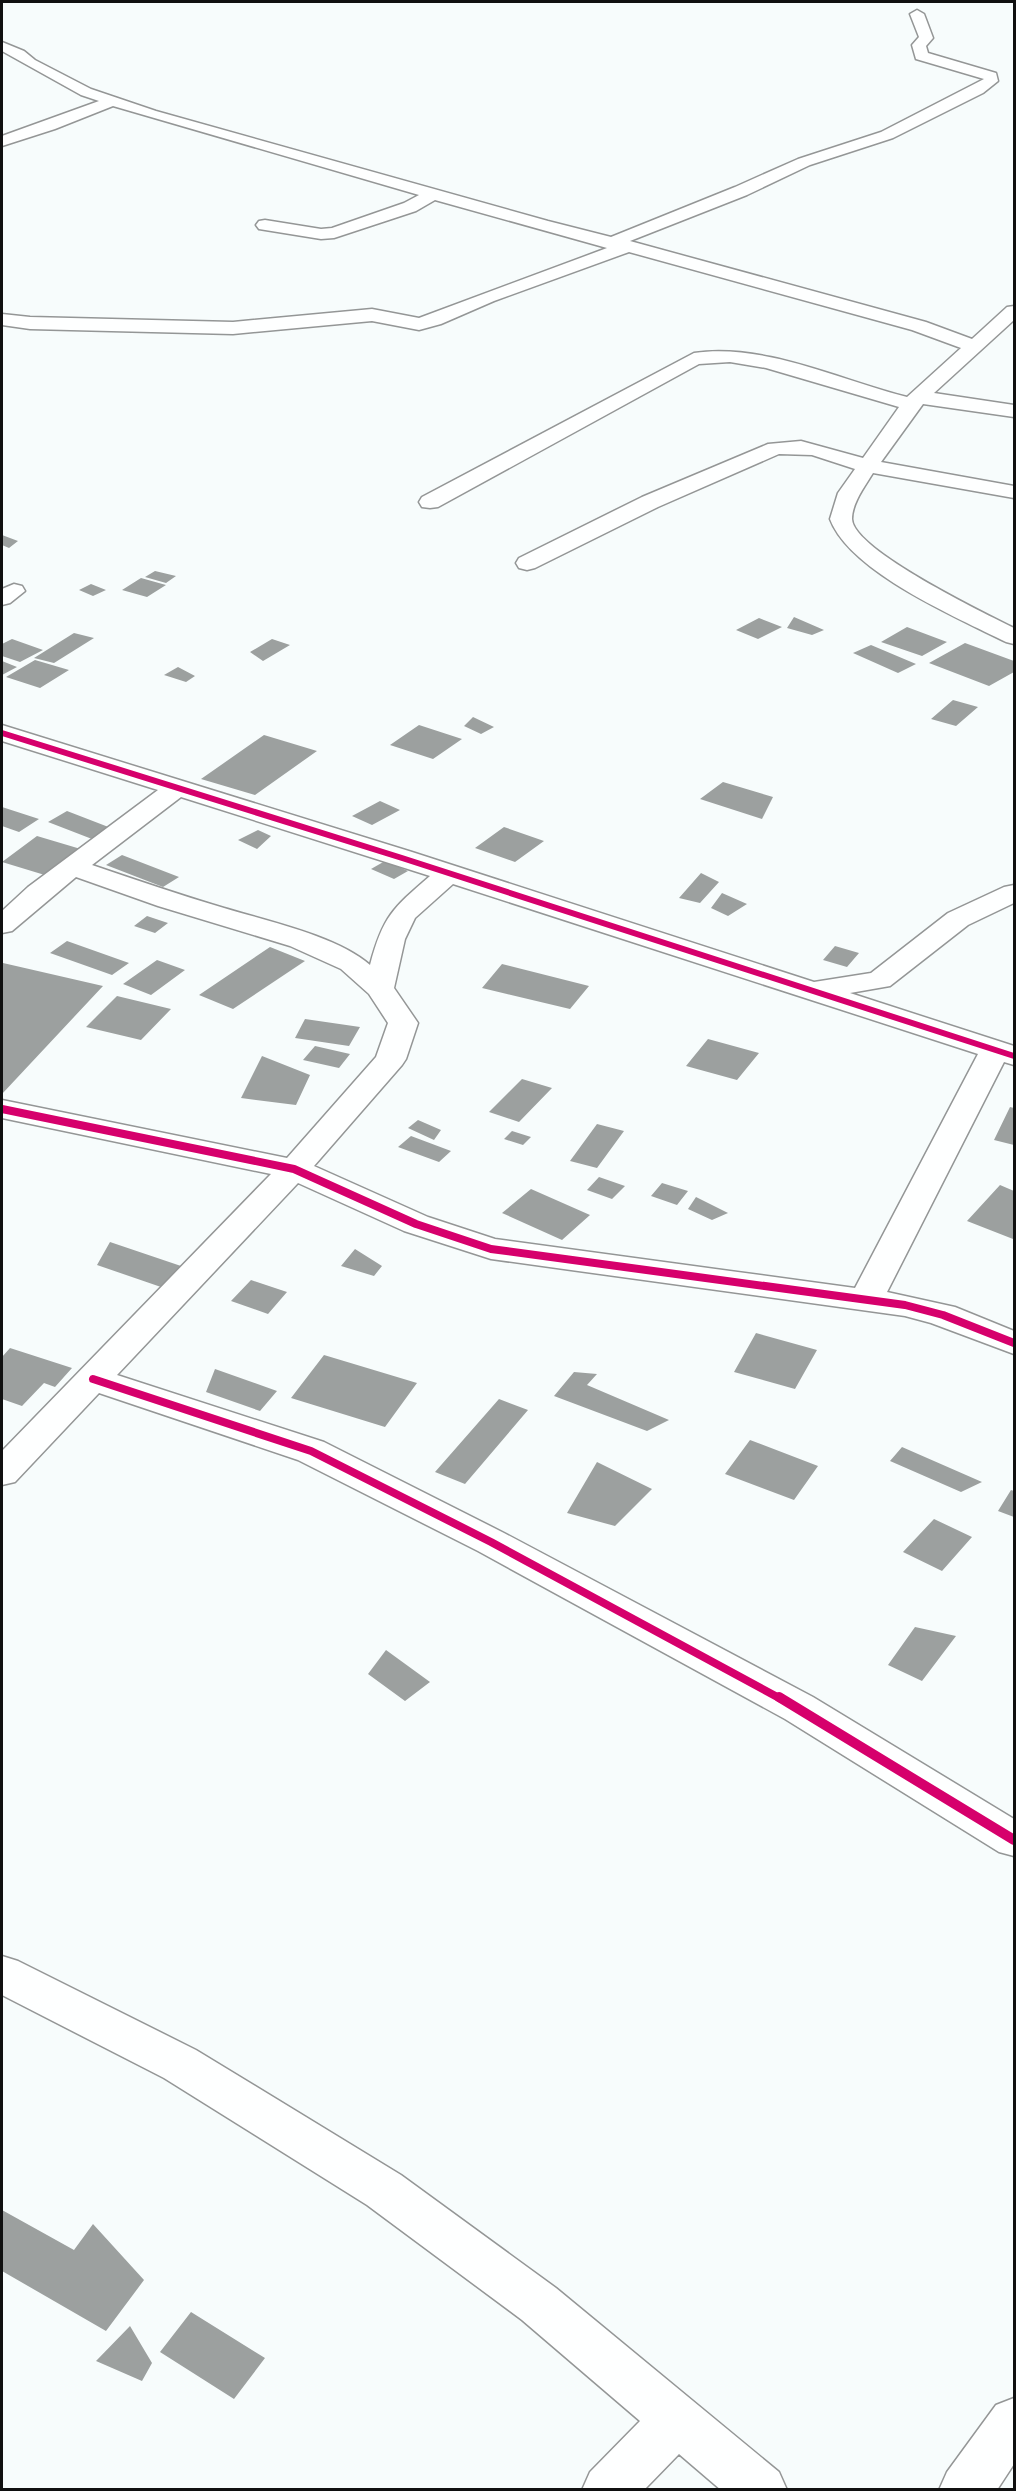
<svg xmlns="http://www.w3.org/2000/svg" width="1016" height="2491" viewBox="0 0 1016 2491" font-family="'Times New Roman',serif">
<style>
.building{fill:#9ca09f}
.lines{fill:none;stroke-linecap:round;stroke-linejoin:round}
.minor-casing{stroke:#949696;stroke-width:3}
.minor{fill:#feffff;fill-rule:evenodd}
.cycleway-far2-casing{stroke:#fff;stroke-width:9}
.cycleway-far1-casing{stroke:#fff;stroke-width:12}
.cycleway-casing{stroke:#fff;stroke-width:14}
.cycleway-far2{stroke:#d6006c;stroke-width:6}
.cycleway-far1{stroke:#d6006c;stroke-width:8}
.cycleway{stroke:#d6006c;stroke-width:10}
</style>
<rect width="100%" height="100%" fill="#f7fcfc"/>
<path class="building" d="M2,535l16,6 -9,7 -7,-3z
M155,571l21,5 -10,7 -21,-6z
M141,578l25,7 -19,12 -25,-7z
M91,584l15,6 -13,6 -14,-6z
M794,617l30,13 -12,5 -25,-7z
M759,618l23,9 -24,12 -22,-9z
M907,627l40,15 -25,14 -41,-14z
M74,633l20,5 -40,25 -20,-5z
M12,639l31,11 -23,12 -18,-6v-12z
M272,639l18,6 -27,16 -13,-9z
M965,643l49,18v11l-25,14 -60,-23z
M871,645l45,19 -18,9 -45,-20z
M35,660l34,10 -29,18 -34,-11z
M2,661l15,6 -15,8z
M178,667l17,9 -9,6 -22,-7z
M953,700l25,7 -22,19 -25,-7z
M473,717l21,10 -13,7 -17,-8z
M419,725l43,14 -29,20 -43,-14z
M264,735l53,16 -62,44 -54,-16z
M723,782l50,15 -11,22 -62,-20z
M380,801l20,9 -28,15 -20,-9z
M2,807l37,12 -20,13 -17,-6z
M67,811l44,17 -19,11 -44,-17z
M504,827l40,14 -29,21 -40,-14z
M258,830l13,6 -14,13 -19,-9z
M37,836l47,14 -36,26 -46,-14z
M122,855l57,22 -16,10 -57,-22z
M385,861l23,10 -14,8 -23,-10z
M701,873l18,9 -19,21 -21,-5z
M722,893l25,11 -19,12 -17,-8z
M147,916l21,7 -13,10 -21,-7z
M67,941l62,22 -17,12 -62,-22z
M835,946l24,7 -12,14 -24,-7z
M270,947l35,14 -72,48 -34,-14z
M157,960l28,10 -34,25 -28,-11z
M3,963l100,23 -101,108v-129z
M502,964l87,22 -19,23 -88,-21z
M117,996l54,13 -30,31 -55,-13z
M305,1019l55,8 -11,19 -54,-8z
M708,1039l51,14 -22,27 -51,-14z
M315,1046l35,8 -11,14 -36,-8z
M262,1056l48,19 -14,30 -55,-7z
M522,1079l30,9 -33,34 -30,-10z
M1010,1107l4,1v37l-20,-5z
M418,1120l23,10 -7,10 -26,-12z
M597,1124l27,7 -27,37 -27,-7z
M512,1131l19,6 -8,8 -19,-6z
M411,1136l40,15 -12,11 -41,-15z
M599,1177l26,9 -13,13 -25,-9z
M662,1183l26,8 -11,14 -26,-9z
M1000,1185l14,6 -1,48 -46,-18z
M531,1189l59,26 -28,25 -60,-27z
M696,1197l32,16 -16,7 -24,-11z
M110,1242l71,24 -20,21 -64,-22z
M355,1249l27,17 -8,10 -33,-10z
M251,1280l36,12 -19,22 -37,-13z
M756,1333l61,17 -22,39 -61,-17z
M10,1348l62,20 -17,19 -11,-4 -22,23 -20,-7v-42z
M324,1355l93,28 -32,44 -94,-29z
M215,1369l62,22 -17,20 -54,-19z
M574,1372l23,2 -10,11 82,35 -22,11 -93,-35z
M499,1399l29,11 -63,74 -30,-12z
M750,1440l68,26 -24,34 -69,-26z
M902,1447l80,35 -21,10 -71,-31z
M597,1462l55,27 -37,37 -48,-13z
M1011,1490l3,1v26l-16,-6z
M934,1519l38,18 -30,34 -39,-19z
M915,1627l41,9 -34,45 -34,-16z
M386,1650l44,32 -25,19 -37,-27z
M2,2210l72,40 19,-26 51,56 -38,51 -104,-60z
M191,2312l74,46 -31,41 -74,-47z
M130,2326l22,37 -10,18 -46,-20z"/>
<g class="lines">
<g class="minor-casing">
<path id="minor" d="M917,10l7,4 9,24 -7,8 2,7 68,20 2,8 -15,12 -90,45 -83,27 -63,30 -117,46 296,81 46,17 35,-32 7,-1v14l-80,73 80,12v12l-91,-13 -42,58 133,24v12l-141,-25c-8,13 -21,30 -21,46 1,31 134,95 162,109v16l-8,-2c-50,-25 -156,-70 -176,-123l8,-26 17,-24 -43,-14 -33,-1 -121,53 -123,61 -8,2 -8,-2 -3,-5 3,-5 123,-61 126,-53 33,-3 62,17 36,-51 -133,-39 -36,-6 -31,2 -261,143 -8,1 -8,-1 -3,-5 3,-5 272,-144c71,-10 145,27 213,44l54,-49 -49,-18 -283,-78 -135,49 -53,23 -22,6 -47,-9 -139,13 -203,-5 -28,-4v-11l28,3 203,5 139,-13 47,9 188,-70 -172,-48 -19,11 -82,27 -13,1 -62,-10 -3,-4 3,-4 6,-1 56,9 11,-1 72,-25 15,-8 -306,-89 -58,23 -53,17v-10l97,-35 -18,-6 -79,-44v-9l22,9 11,9 56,29 65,22 392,110 63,16 124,-50 63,-28 83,-27 103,-53 -68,-20 -4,-14 7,-8 -9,-23z
M14,584l8,2 3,5 -15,12 -8,2v-16z
M2,725l410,127 402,130 57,-9 77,-60 56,-26 10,-2v18l-46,22 -78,61 -40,7 164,53v19l-10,-3 -117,230 68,15 59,24v23l-83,-31 -26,-7 -414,-57 -87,-28 -106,-48 -181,192 207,67 180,91 309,164 201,122v37l-15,-4 -214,-133 -307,-168 -180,-91 -199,-67 -84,89 -13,3v-34l269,-277 -269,-56v-18l285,58 89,-101 12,-34 -19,-29 -28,-25 -51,-23 -132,-40 -82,-29 -64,54 -10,2v-22l26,-24 130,-97 -156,-49zM181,797l249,79c-37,32 -47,40 -60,89 -33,-29 -103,-44 -146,-57 -44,-13 -88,-28 -132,-43zM453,884l525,170 -123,234 -360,-49 -67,-22 -114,-51 88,-101 4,-6 12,-36 -24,-35 11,-49 10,-21z
M2,1956l16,5 178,89 205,125 155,113 223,184 8,18h-66l-42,-36 -35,36h-62l8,-18 50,-51 -118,-101 -155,-115 -203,-127 -162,-83z
M1014,2398v66l-17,26h-58l8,-18 49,-67z"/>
</g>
<use href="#minor" class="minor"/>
<g class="cycleway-far2-casing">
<path id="cycleway-far2" d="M2,733l400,125 612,198"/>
</g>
<g class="cycleway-far1-casing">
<path id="cycleway-far1" d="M2,1109l292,60 122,55 75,25 414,56 38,10 71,28
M93,1379l218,72 180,91 290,157"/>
</g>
<g class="cycleway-casing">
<path id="cycleway" d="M779,1697l235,143"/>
</g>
<use href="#cycleway-far2" class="cycleway-far2"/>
<use href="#cycleway-far1" class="cycleway-far1"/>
<use href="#cycleway" class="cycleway"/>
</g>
<rect width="1016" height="2491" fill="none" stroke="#101010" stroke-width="6"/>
</svg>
